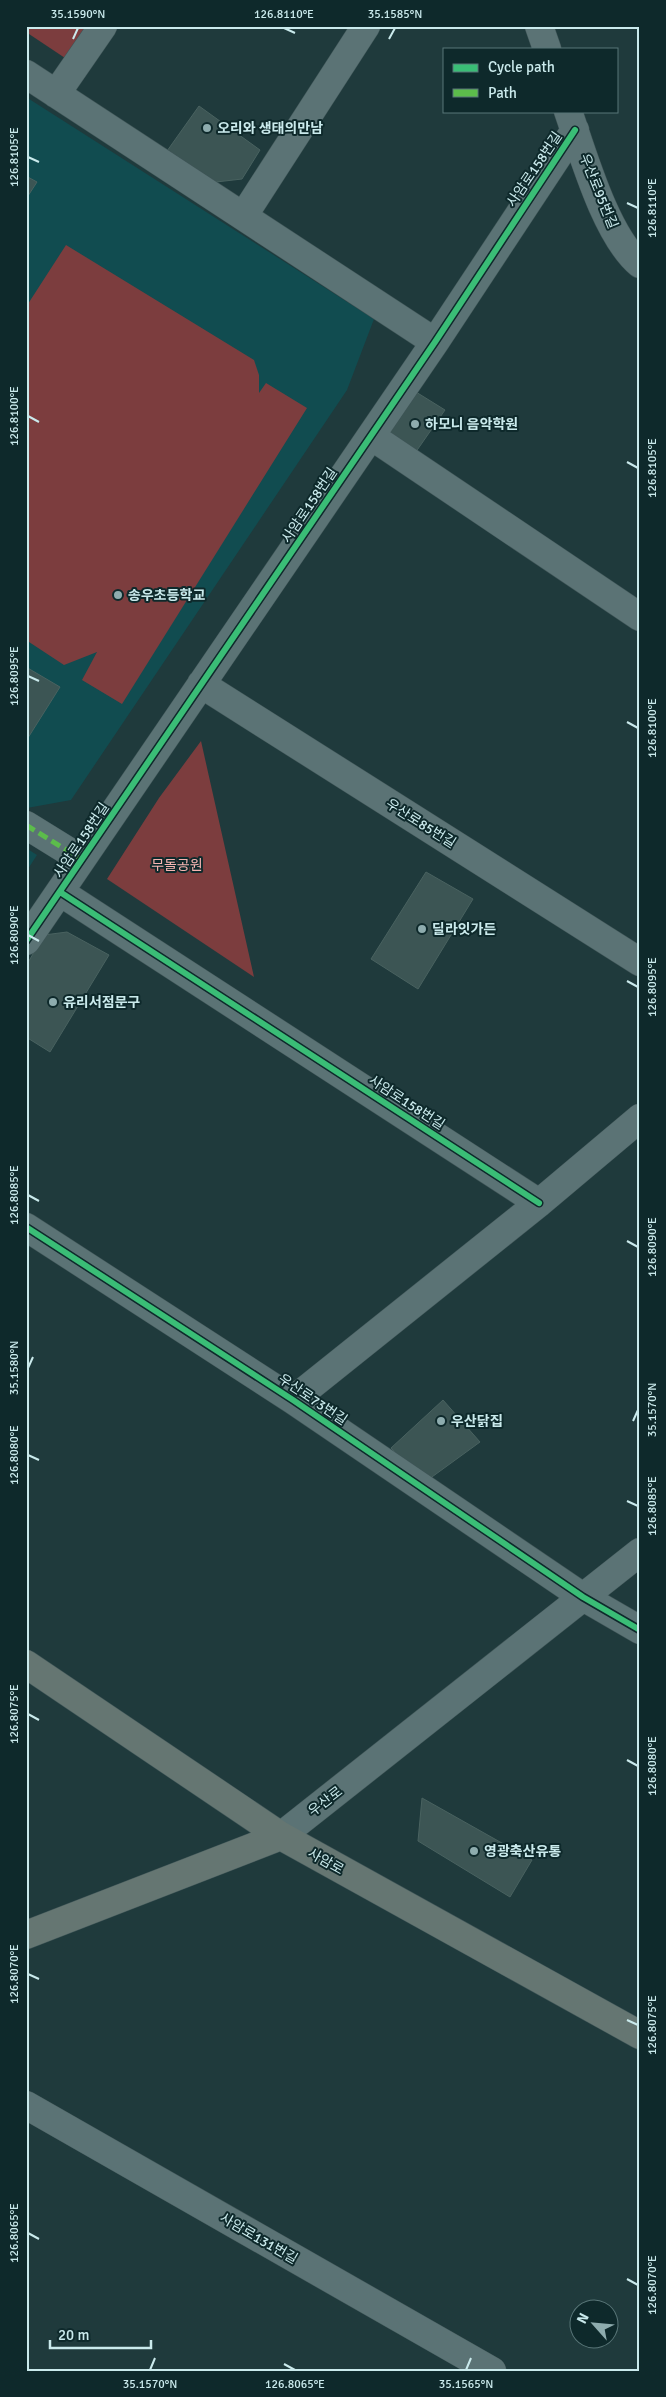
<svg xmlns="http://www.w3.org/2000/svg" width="666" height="2397" viewBox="0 0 666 2397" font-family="Signika,'Noto Sans KR',sans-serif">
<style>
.built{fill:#114c50}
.green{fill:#7c3d3e}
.building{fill:#3c5554;stroke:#496260}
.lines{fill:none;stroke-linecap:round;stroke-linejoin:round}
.minor-casing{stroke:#3f5557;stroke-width:29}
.major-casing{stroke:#3f5557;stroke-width:29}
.minor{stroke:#5b7375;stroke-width:28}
.major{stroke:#657672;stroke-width:28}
.quiet{stroke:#5cbc4b;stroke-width:5;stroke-dasharray:10 5;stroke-linecap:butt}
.cycleway-casing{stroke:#0e292b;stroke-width:9}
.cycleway{stroke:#3abd76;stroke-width:6}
.ticks{fill:none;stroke:#caeaec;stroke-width:2}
.poi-dot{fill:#8eacae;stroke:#0e292b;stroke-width:2}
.labels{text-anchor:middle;stroke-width:4;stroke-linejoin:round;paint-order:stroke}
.poi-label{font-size:14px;font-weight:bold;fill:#caeaec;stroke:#0e292b;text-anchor:start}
.street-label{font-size:14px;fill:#caeaec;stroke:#0e292b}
.park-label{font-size:14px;fill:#f7b5b2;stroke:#0e292b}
.neatline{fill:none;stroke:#caeaec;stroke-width:2}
.ticks-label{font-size:12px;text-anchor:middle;fill:#caeaec}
</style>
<rect width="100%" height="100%" fill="#1f3a3c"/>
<path class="built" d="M26,97l348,222 -27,71 -276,410 -44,8z
M26,848l11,7 -11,17z"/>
<path class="green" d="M26,26h64l-22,34 -42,-28z
M66,245l188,115 5,15v18l7,-10 41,25 -185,296 -40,-24 15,-28 -33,13 -38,-25v-333z
M201,741l53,236 -147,-98 52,-81z"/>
<path class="building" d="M199,106l61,44 -18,29 -26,3 -49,-31z
M26,176l11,6 -11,17z
M416,392l29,18 -32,46 -27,-17z
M26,667l34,20 -34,54z
M426,872l47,27 -55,90 -47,-30z
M67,932l42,23 -59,97 -24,-15v-71l18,-31z
M443,1400l37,42 -55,40 -34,-34z
M422,1798l110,62 -22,37 -92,-56z"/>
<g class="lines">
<g class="minor-casing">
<path id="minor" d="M539,26l8,23
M26,74l409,268
M56,94l47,-68
M568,111c15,43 38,125 72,153
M244,215l122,-189
M371,436l269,181
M201,684l439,278
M26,825l55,34
M60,892l479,311
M26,941l409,-599 140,-212
M26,1227l267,173 290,197 57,33
M293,1400l246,-197 101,-85
M281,1836l359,-284
M26,2105l466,266"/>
</g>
<g class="major-casing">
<path id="major" d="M26,1664l255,172 359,199
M26,1935l255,-99"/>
</g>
<use href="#minor" class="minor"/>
<use href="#major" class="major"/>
<path class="quiet" d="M26,825l55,34"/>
<g class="cycleway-casing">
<path id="cycleway" d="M60,892l479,311
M26,941l409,-599 140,-212
M26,1227l267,173 290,197 57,33"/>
</g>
<use href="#cycleway" class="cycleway"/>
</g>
<path class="ticks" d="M284,28l11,5M73,39l5,-11M389,39l6,-11M28,157l11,5M627,203l11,5M28,416l11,6M627,462l11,6M28,676l11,5M627,722l11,6M28,935l11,6M627,981l11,6M28,1195l11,6M627,1241l11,6M28,1368l5,-11M633,1421l5,-11M28,1455l11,5M627,1501l11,5M28,1714l11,6M627,1760l11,6M28,1974l11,5M627,2020l11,5M28,2233l11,6M627,2279l11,6M284,2364l11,6M150,2370l5,-12M466,2370l5,-12"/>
<g class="poi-dot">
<circle cx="207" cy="128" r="5"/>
<circle cx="415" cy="424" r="5"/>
<circle cx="118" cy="595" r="5"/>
<circle cx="422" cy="929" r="5"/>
<circle cx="53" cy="1002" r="5"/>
<circle cx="441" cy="1421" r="5"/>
<circle cx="474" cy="1851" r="5"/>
</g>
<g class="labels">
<g class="poi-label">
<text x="217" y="133">오리와 생태의만남</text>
<text x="425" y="429">하모니 음악학원</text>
<text x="128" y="600">송우초등학교</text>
<text x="432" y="934">딜라잇가든</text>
<text x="63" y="1007">유리서점문구</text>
<text x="451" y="1426">우산닭집</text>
<text x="484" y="1856">영광축산유통</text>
</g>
<g class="street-label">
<text transform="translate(534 169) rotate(-56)" y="5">사암로158번길</text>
<text transform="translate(599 191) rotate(68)" y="5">우산로95번길</text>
<text transform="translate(309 505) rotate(-56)" y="5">사암로158번길</text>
<text transform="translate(421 823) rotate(32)" y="5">우산로85번길</text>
<text transform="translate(81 840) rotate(-56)" y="5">사암로158번길</text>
<text transform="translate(407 1102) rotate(33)" y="5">사암로158번길</text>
<text transform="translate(313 1399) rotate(34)" y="5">우산로73번길</text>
<text transform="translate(325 1801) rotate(-38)" y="5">우산로</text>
<text transform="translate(326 1861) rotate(29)" y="5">사암로</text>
<text transform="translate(259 2238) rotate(30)" y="5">사암로131번길</text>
</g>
<g class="park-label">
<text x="177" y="870">무돌공원</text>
</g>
</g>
<rect width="666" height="2397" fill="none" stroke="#0e292b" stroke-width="55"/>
<rect x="443" y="48" width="175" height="65" fill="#0e292b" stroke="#597678"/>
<rect x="453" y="64" width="25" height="8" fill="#3abd76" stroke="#597678"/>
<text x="488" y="72" font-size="15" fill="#caeaec">Cycle path</text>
<rect x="453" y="89" width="25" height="8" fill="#5cbc4b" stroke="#597678"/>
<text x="488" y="98" font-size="15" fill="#caeaec">Path</text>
<g transform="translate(594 2324) rotate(297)"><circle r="24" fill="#0e292b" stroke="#597678"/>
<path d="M0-4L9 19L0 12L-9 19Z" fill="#8eacae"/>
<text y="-8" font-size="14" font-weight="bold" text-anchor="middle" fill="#caeaec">N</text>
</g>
<path d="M50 2340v8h101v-8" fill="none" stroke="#caeaec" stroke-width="2.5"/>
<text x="58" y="2340" font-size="15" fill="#caeaec" stroke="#0e292b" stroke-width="4" paint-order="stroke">20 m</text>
<rect x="28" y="28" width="610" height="2342" class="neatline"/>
<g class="ticks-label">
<text x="78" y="18">35.1590°N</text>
<text x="284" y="18">126.8110°E</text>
<text x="395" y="18">35.1585°N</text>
<text transform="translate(14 157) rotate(-90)" y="4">126.8105°E</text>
<text transform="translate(652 208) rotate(-90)" y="4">126.8110°E</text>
<text transform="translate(14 416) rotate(-90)" y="4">126.8100°E</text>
<text transform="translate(652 468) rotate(-90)" y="4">126.8105°E</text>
<text transform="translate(14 676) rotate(-90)" y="4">126.8095°E</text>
<text transform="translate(652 728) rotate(-90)" y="4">126.8100°E</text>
<text transform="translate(14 935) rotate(-90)" y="4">126.8090°E</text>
<text transform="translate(652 987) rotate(-90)" y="4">126.8095°E</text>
<text transform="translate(14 1195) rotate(-90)" y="4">126.8085°E</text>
<text transform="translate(652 1247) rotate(-90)" y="4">126.8090°E</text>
<text transform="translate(14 1368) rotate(-90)" y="4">35.1580°N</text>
<text transform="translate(652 1410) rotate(-90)" y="4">35.1570°N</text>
<text transform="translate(14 1455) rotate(-90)" y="4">126.8080°E</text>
<text transform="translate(652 1506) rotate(-90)" y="4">126.8085°E</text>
<text transform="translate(14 1714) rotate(-90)" y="4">126.8075°E</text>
<text transform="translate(652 1766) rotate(-90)" y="4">126.8080°E</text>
<text transform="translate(14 1974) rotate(-90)" y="4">126.8070°E</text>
<text transform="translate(652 2025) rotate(-90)" y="4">126.8075°E</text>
<text transform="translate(14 2233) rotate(-90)" y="4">126.8065°E</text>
<text transform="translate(652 2285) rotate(-90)" y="4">126.8070°E</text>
<text x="150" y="2388">35.1570°N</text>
<text x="295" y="2388">126.8065°E</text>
<text x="466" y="2388">35.1565°N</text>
</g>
</svg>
